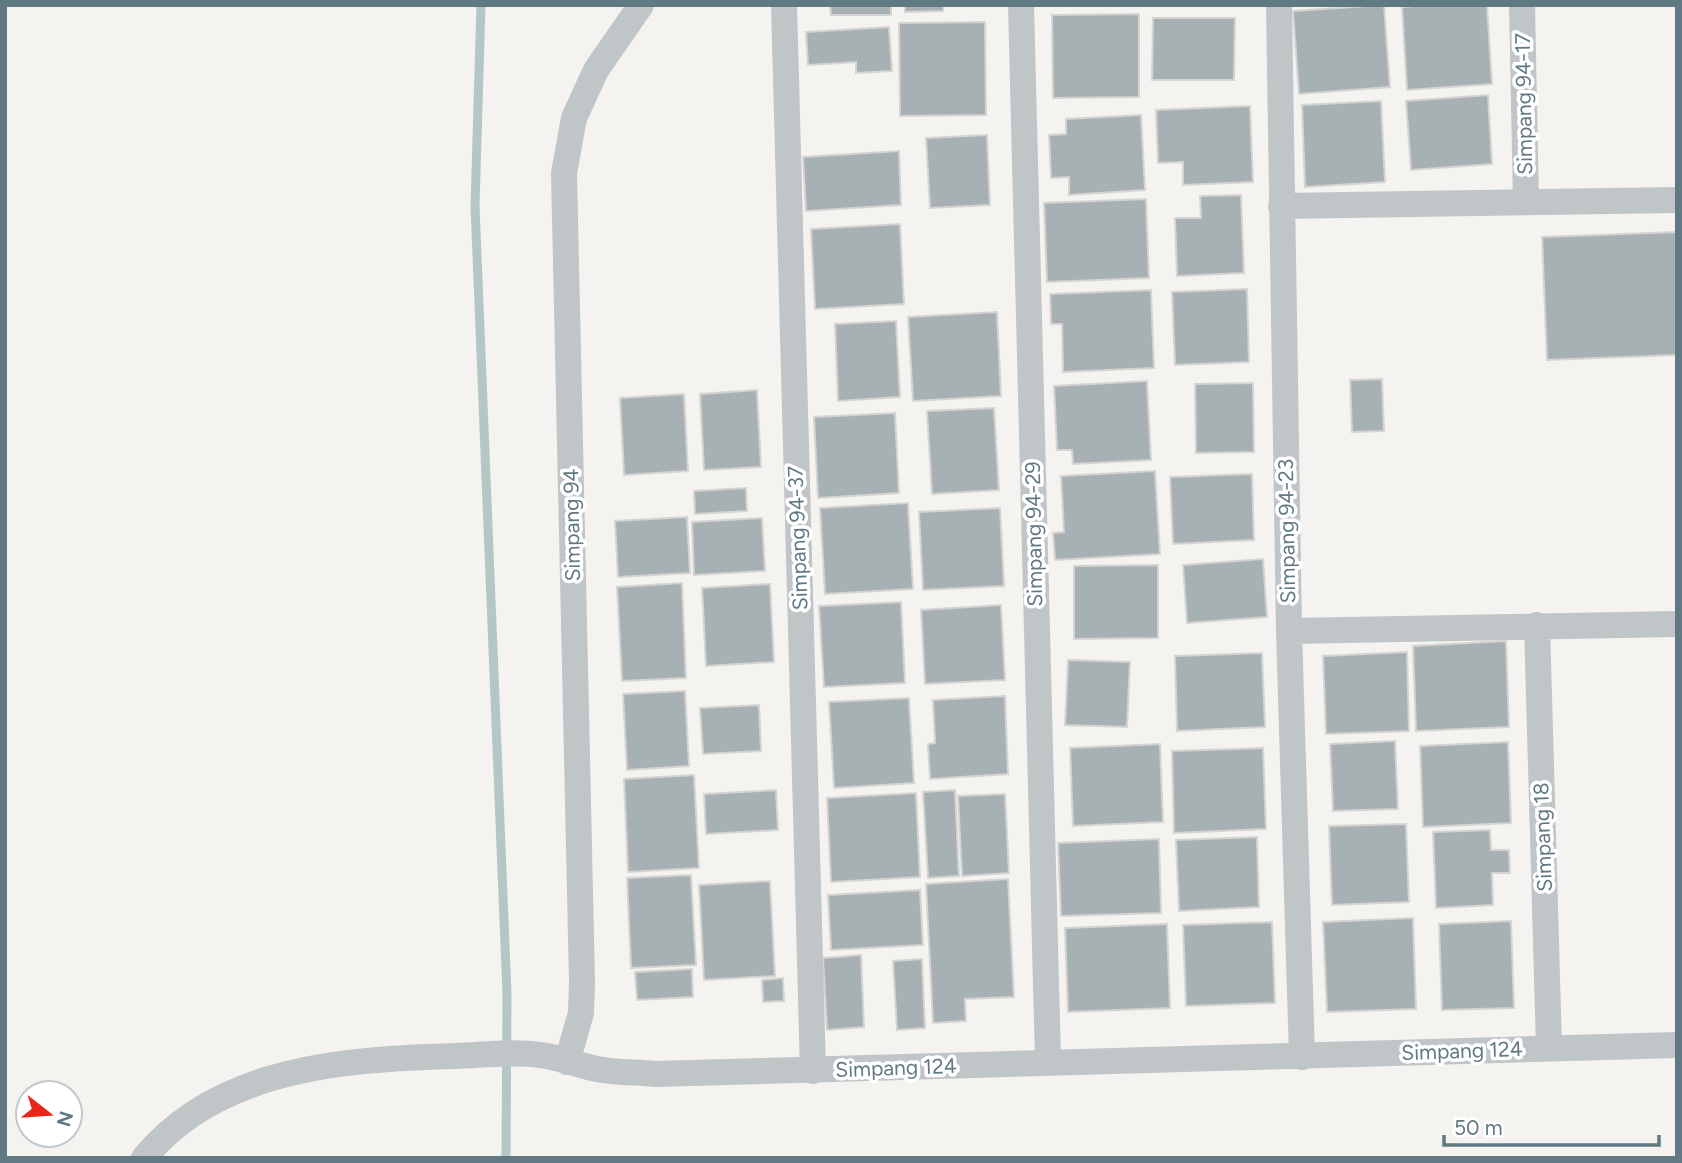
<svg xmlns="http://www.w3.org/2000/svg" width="1682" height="1163" viewBox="0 0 1682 1163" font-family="Figtree,sans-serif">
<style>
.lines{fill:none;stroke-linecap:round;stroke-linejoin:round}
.stream{stroke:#b5c6c7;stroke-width:9}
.building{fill:#a7b1b4;stroke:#d5d4d2;stroke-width:2}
.minor{stroke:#c0c5c7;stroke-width:26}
.labels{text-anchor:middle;stroke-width:7;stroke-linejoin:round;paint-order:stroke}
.street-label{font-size:21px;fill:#617982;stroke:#fff}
</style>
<rect width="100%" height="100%" fill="#f4f3ef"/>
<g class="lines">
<path class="stream" d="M481,5l-6,201 32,788 -1,164"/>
</g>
<path class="building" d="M830,5h61v10h-60z
M905,5h38v6l-38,1z
M1384,5l6,82 -91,7 -6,-83z
M1428,5h59l5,79 -85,6 -5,-83z
M1139,14v83l-86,1 -1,-83z
M1153,18h82l-1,62h-82z
M985,22l1,93 -86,1 -1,-93z
M889,27l3,44 -36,2v-11l-48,3 -2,-33z
M1488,95l4,69 -81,6 -5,-69z
M1381,101l4,81 -80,5 -3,-82z
M1250,106l3,76 -70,3v-23l-25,1 -2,-53z
M1141,115l4,75 -76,5v-18l-18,1 -2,-43 17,-1v-15z
M987,135l3,70 -60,3 -4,-70z
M899,151l2,54 -95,6 -3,-54z
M1241,195l3,78 -67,3 -2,-58h26l-1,-22z
M1146,199l3,79 -102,4 -3,-79z
M900,224l4,80 -89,5 -4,-80z
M1677,232v123l-130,5 -5,-123z
M1247,289l2,73 -74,3 -3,-73z
M1151,290l3,78 -91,4 -1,-48h-11l-1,-30z
M997,312l4,84 -88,5 -5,-84z
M896,321l4,76 -62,4 -3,-77z
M1382,379l2,52 -32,1 -2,-52z
M1147,381l4,79 -78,4 -1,-14h-15l-3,-64z
M1253,383l1,69 -58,1 -1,-69z
M757,390l4,77 -57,3 -4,-76z
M684,394l4,77 -64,4 -4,-77z
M994,408l5,82 -67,4 -5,-83z
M895,413l4,80 -81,5 -4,-81z
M1155,471l5,83 -105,6 -2,-27 11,-1 -3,-56z
M1252,474l2,66 -81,4 -3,-67z
M746,488l1,23 -52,3 -1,-23z
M908,503l5,86 -88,5 -5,-86z
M1000,508l4,78 -81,4 -4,-78z
M687,517l3,56 -72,4 -3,-56z
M762,518l3,53 -71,4 -2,-53z
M1263,559l4,58 -80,6 -4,-58z
M1158,565v73l-84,1v-73z
M682,583l4,95 -64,3 -5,-94z
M770,584l4,78 -68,4 -4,-78z
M901,602l4,81 -81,4 -5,-81z
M1001,605l4,75 -80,4 -4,-74z
M1506,641l3,86 -93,4 -3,-85z
M1407,652l2,79 -83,3 -3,-78z
M1262,653l3,74 -88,4 -2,-75z
M1068,660l62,2 -3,65 -62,-2z
M685,691l4,75 -62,4 -4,-76z
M1005,696l3,78 -78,5 -2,-35 7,-1 -2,-43z
M909,698l5,85 -80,5 -5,-86z
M759,705l2,46 -58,3 -3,-46z
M1395,741l3,68 -65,2 -3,-67z
M1508,742l3,81 -88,4 -3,-81z
M1160,744l3,78 -90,4 -3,-78z
M1263,748l3,81 -92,4 -2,-82z
M694,775l5,93 -71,4 -4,-93z
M776,790l2,40 -72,4 -2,-40z
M955,790l4,86 -31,2 -5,-86z
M916,793l4,84 -89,5 -4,-84z
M1005,794l4,79 -47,3 -4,-80z
M1406,824l3,78 -77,3 -3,-79z
M1490,830l1,20h18l1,23h-18l1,32 -57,3 -3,-76z
M1257,837l2,70 -80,4 -3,-71z
M1159,839l2,74 -100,3 -3,-73z
M691,875l5,90 -65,3 -4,-90z
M1008,879l6,118 -49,2 1,22 -33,2 -7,-139z
M770,881l5,95 -71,4 -5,-95z
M920,890l3,55 -92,5 -3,-55z
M1413,918l3,91 -89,3 -4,-90z
M1511,921l3,87 -72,2 -3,-86z
M1272,922l3,81 -89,3 -3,-81z
M1167,924l3,84 -102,4 -3,-84z
M861,955l3,72 -37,3 -4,-72z
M922,959l3,69 -28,2 -4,-69z
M692,969l1,28 -56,3 -2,-28z
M783,978l1,23 -21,1 -1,-22z"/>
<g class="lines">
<path class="minor" d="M784,5l29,1066
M1021,5l27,1057
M1279,5l10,626 13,426
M1522,5l4,197
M1281,206l396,-6
M1537,625l12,423
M1289,631l388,-7
M567,1062l14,-49 1,-31 -18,-809 10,-55 22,-48 45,-65
M144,1158c74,-91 203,-99 312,-102 27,-1 58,-5 84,-1 19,2 38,10 57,14 19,4 39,3 58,5l1022,-29"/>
</g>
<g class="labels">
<g class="street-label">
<text transform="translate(1524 104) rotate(-91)" y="7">Simpang 94-17</text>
<text transform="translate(572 525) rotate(-91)" y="7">Simpang 94</text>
<text transform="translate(1287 531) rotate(-91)" y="7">Simpang 94-23</text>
<text transform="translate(1034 534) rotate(-91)" y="7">Simpang 94-29</text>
<text transform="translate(798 538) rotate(-92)" y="7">Simpang 94-37</text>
<text transform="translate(1543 837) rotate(-92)" y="7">Simpang 18</text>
<text transform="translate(1462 1051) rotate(-2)" y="7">Simpang 124</text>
<text transform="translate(896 1068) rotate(-2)" y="7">Simpang 124</text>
</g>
</g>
<rect width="1682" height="1163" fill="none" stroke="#617982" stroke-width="14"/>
<g transform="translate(49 1114) rotate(107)"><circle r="33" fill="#ffffff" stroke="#c0c9cd" stroke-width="2"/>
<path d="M0-5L12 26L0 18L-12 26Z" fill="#eb2518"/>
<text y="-10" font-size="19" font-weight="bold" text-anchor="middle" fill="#617982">N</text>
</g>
<path d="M1444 1135v10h215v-10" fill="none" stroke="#617982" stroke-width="3.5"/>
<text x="1454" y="1135" font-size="21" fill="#617982" stroke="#ffffff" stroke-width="5" paint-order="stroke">50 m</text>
</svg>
